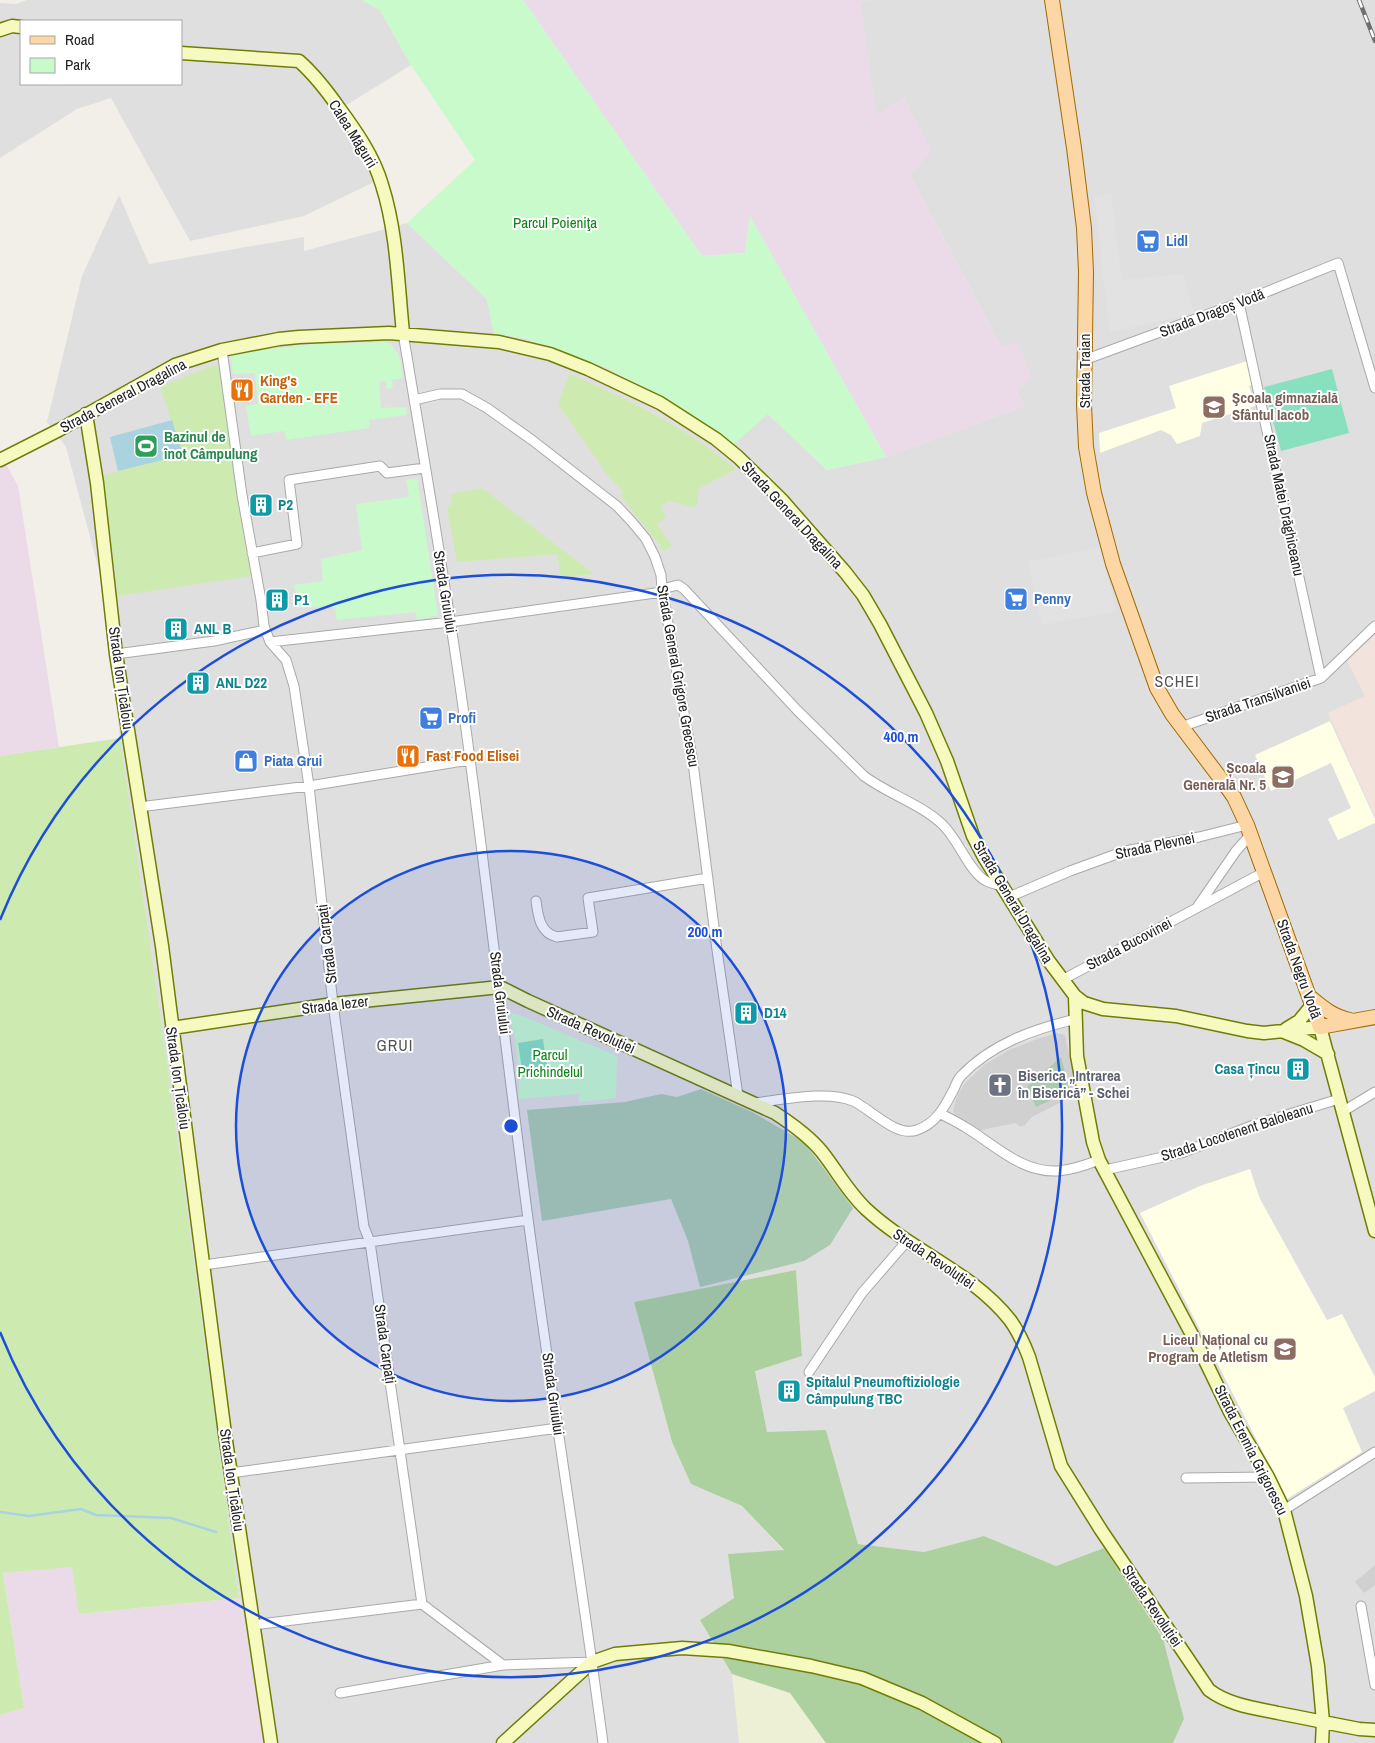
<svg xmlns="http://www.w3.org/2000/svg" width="1375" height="1743" viewBox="0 0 1375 1743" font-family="'Archivo Narrow',sans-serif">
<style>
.residential{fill:#e0dfdf;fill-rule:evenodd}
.industrial{fill:#ebdbe8}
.education{fill:#ffffe5}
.religious{fill:#d0d0d0}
.military{fill:#f3e3dd}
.farmland{fill:#eef0d5}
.grass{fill:#cdebb0}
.forest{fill:#add19e}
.cemetery{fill:#aacbaf}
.park{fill:#c8facc}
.pitch{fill:#88e0be}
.parking{fill:#e2e2e2}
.water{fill:#aad3df}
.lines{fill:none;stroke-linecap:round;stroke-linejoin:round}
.stream{stroke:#aad3df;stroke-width:2.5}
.street-casing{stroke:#a9a9a9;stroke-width:11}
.secondary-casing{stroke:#707d05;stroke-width:15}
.primary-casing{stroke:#a06b00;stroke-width:16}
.street{stroke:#fff;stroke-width:9}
.secondary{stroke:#f7fabf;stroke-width:12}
.primary{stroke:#fcd6a4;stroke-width:14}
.rail-casing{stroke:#707070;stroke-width:4.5}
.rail{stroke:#fff;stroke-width:2.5;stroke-dasharray:8;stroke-linecap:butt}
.ring{fill:none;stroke:#1d4ed8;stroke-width:2.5}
.labels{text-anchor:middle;stroke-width:4;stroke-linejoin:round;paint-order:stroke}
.street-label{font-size:15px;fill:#222;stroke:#fff}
.park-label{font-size:15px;fill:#0c8416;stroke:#fff}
.shop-label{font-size:15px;font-weight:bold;fill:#366cbe;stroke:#fff;text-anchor:start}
.food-label{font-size:15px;font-weight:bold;fill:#c56008;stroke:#fff;text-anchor:start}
.education-label{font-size:15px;font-weight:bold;fill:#785e54;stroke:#fff;text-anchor:end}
.leisure-label{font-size:15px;font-weight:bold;fill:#27864d;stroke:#fff;text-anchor:start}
.culture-label{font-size:15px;font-weight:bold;fill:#0d838f;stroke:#fff;text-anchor:start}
.worship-label{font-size:15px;font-weight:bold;fill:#5b616d;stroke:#fff;text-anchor:start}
.neighbourhood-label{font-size:16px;letter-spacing:1px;fill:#555;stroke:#fff}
.centre{fill:#1d4ed8;stroke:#fff;stroke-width:2.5}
.ring-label{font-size:15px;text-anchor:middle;font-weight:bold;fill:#1d4ed8;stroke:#fff;stroke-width:4;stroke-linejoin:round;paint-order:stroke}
</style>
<rect width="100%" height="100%" fill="#f2efe9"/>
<path class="residential" d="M27,0h335l18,10 31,55 -74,46 37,71 -70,34 -114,25 -79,-143 -34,11 -77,49v-155l16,1zM21,21h160v63h-160z
M871,0h504v1743h-202l11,-24 -80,-171 -48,18 -72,-30 -60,16 -66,-8 -32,-114 -59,3 -12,-63 47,-14 -6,-86 -162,32 38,140 19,42 51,22 42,45 -50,47 -34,22 32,54 58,19 36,50h-560l-27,-145 -119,-860 -19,-160 -35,-131 -19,-25 35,-146 37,-81 30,69 155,-27v14l103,-28 80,76 7,35 30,4 83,30 61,33 100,13 59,56 59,-13 138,-51 -7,-14 8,-10 -7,-39 -16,5 -92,-173 -6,-77 -28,18 -16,-113z"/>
<path class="industrial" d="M523,0h348l-10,3 15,113 28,-18 28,53 -22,24 92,173 16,-5 14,36 -7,3 -8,10 7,14 -138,51 -136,-240 -5,36 -43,3z
M0,453l18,33 41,261 -59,9z
M73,1566l6,48 160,-16 27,145h-266v-28l24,-7 -21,-135z"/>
<path class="education" d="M1247,361l7,23 -5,2 6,20 -53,17 -2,13 -23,8 -6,-9 -10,-5 -61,23 -1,-20 77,-25 -7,-22z
M1330,721l45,98v4l-37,17 -10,-21 23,-11 -20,-45 -60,28 -16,-36z
M1250,1169l10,30 67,121 15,-6 33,63v14l-32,17 19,44 -75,47 -147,-286 60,-27z"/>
<path class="religious" d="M1057,1033l8,2 12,59 -45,23 -7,8 -5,2 -4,-4 -40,8 -20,-12 -3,-9 4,-14 8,-13 19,-18 25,-15 28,-11z
M1375,1565v20l-11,8 -9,-11z"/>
<path class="military" d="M1375,635v182l-47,-104 37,-17 -18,-35z"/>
<path class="farmland" d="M732,1674l58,19 36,50h-87z"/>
<path class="grass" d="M214,365l7,4 31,207 -134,20 -15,-120 15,-5 64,-16 -22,-68z
M569,374c60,25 117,54 167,95l-38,20v16l-5,2 -24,-6 -8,5 5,11 -9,7 15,22 -8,5 -44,-56 3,-4 -15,-15 -50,-72z
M482,488l4,3 108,83 -33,3 -4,-23 -100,8 -10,-55 5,-3 -2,-10z
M120,738l45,310 74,550 -160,16 -7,-47 -69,6 21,135 -24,7v-959z"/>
<path class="forest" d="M796,1270l6,86 -47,15 12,61 59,-2 32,114 66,8 60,-16 72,30 48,-18 59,91 21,80 -11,24h-347l-36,-50 -58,-19 -32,-54 34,-22 -6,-44 56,-4 -42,-44 -51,-22 -19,-42 -38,-140z"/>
<path class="cemetery" d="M1061,1057l9,34 -34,16 -9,-20z
M701,1089l53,24 50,29 49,66 -23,37 -26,16 -104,26 -12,-46 -17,-42 -129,22 -15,-111 98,-8 36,-8 16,3z"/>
<path class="park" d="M362,0h161l179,256 43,-3 5,-37 136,241 -59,13 -59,-56 -35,31 -65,-44 -61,-33 -83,-30 -30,-4 -7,-35 -80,-76 68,-63 -64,-95 -31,-55z
M387,342c14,9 14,21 16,36l-11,2 1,8 -6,1 -1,-8 -7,1 2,26 25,-1 1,8 -38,5v8l-83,12 -2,-9 -33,5 -5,-30 12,-2 -3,-31 -22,1 -3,-20 82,-10z
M417,478l21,137 -21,5 -1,-8 -79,8 -2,-13 -37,1 -4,-23 29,-4 -2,-22 41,-9 -6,-46 53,-7 -3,-17z
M510,1013l10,2 97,41 -1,42 -37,4v-8l-61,5c3,-20 -1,-63 -9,-81z"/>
<path class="pitch" d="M1332,369l17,64 -68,18 -17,-64z
M543,1039l5,34 -25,4 -5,-34z"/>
<path class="parking" d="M1111,193l11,87 61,-6 11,40 -84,18 -16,-135z
M1100,547l16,65 -74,13 -14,-63z"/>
<path class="water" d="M172,420l11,35 -65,16 -8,-34z"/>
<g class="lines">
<path class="stream" d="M0,1512l29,4 52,-7 15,6 75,3 45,14"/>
<g class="street-casing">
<path id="street" d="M1239,303l82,375
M403,333c20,120 41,240 58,360 25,178 44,355 68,533 23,172 51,344 74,517
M222,350l20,145 19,105 3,26 6,16 16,18 8,26 15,100 24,218 31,223 6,15 52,362
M1084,360l155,-57 99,-40 37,125
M414,400l26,-6h22l25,14 45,32 85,66 15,16 14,17 9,18 6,18 1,14 31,174 24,187 21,146
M252,553l45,-9 -8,-64 91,-14 7,7 38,-5
M662,589l16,-4 6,4 113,121 67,66c24,18 55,27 78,48 16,15 25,43 41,55 5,4 13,5 18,7
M270,642l180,-20 212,-30
M116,654l98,-13 51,-11
M1181,727l140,-49 54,-52
M139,807l170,-21 160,-26
M1009,897l61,-26 55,-20 74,-14 48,-12
M536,901c2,15 4,32 21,36l36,-5 -5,-34 120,-20
M1198,906l38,-55 15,-17
M1062,980l202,-108
M754,1103c28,-3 73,-13 99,-2 18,8 43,37 64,29 20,-7 28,-24 37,-41 2,-5 4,-10 7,-13 30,-32 73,-47 115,-57
M1342,1112l33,-20
M941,1114c8,4 16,8 24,13 29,17 56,46 93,44 14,-1 28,-6 41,-11
M1105,1170l76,-17 73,-28 85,-26
M204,1265l324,-45
M809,1372l53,-79 45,-52
M231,1473l327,-45
M1186,1478l82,-1
M1284,1510l91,-58
M1361,1606l14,79
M253,1625l169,-21 81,61 89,-3
M340,1693l163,-28"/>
</g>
<g class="secondary-casing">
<path id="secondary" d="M0,30l12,-4 9,1
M181,53l118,8c16,14 28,30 40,47 17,23 35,49 43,77 15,47 16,99 21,148
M86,414l11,69 19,171 46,292 63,488 46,309
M0,460l59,-30 116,-65 47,-15 57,-11 20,-2 90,-4 110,9 51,12 38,15 72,34 56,36 22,18 43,42 64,73 18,23 17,29 46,89 21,48 26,75 11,21 64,103 27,36 9,7 19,6 73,7 71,15 17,2 56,-6 55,204
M1075,996l2,60 16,86 6,18 99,186 32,66 38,65 16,33 22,86 12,70 5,56 -1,21
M172,1028l161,-24 167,-17 28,14 247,112c17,11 34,23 47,39 15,19 26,40 44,57 45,42 105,62 144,111 8,11 14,24 19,37l32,109 40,64 108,160c20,15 45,18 69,23 27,5 54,11 81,16l16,1
M1286,1029l13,-8 14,-17
M1284,1032l20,8 24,14
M503,1743l89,-81 23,-8 67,-6 46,3 83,15 51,12 60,25 73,40"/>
</g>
<g class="primary-casing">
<path id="primary" d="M1052,0l22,148 10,80 2,44 -2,133 2,42 8,46 19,71 44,124 15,26 52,69 10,14 13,28 73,202 55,-10
M1311,998c12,10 23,19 39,22"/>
</g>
<use href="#street" class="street"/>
<use href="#secondary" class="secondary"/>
<use href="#primary" class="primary"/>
<g class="rail-casing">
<path id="rail" d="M1359,0l16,41"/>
</g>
<use href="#rail" class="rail"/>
</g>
<circle cx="511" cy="1126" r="275" fill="#1d4ed8" fill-opacity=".12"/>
<g class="ring">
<circle cx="511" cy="1126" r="275"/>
<path d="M0 920A551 551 0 1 1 0 1332"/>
</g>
<defs>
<g id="supermarket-square" transform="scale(1.25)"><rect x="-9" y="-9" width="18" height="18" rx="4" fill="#3f7fe0" stroke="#fff"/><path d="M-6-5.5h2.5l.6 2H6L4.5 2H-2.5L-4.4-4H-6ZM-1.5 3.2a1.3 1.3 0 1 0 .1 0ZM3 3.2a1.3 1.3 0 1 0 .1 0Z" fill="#fff"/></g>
<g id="restaurant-square" transform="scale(1.25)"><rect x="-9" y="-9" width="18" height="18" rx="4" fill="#e8710a" stroke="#fff"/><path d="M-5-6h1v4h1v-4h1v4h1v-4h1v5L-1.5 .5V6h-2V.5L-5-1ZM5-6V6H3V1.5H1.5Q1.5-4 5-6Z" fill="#fff"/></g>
<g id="school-square" transform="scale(1.25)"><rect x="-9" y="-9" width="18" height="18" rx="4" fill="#8d6e63" stroke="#fff"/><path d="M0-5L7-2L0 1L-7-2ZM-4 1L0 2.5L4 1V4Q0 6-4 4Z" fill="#fff"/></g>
<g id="stadium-square" transform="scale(1.25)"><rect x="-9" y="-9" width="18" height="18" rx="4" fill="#2e9e5b" stroke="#fff"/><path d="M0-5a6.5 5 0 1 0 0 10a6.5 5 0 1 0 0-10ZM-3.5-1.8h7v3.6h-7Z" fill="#fff"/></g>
<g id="building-square" transform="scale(1.25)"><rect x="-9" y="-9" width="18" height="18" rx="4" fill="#0f9aa8" stroke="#fff"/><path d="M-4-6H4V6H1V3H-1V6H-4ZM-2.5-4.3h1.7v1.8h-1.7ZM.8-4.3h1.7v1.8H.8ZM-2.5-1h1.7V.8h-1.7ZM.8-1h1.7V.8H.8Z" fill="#fff"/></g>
<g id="shop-square" transform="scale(1.25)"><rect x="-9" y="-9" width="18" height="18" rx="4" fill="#3f7fe0" stroke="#fff"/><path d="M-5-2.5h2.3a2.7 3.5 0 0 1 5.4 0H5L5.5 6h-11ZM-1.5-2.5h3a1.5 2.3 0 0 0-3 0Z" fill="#fff"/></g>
<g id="church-square" transform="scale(1.25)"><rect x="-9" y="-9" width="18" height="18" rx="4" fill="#6b7280" stroke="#fff"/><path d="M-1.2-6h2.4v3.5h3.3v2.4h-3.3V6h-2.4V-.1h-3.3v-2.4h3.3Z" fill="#fff"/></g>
<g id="university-square" transform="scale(1.25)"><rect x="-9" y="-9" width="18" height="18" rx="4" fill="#8d6e63" stroke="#fff"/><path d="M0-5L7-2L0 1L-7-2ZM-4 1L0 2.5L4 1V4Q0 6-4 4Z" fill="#fff"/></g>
</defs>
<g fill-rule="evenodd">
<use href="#supermarket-square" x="1148" y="241"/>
<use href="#restaurant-square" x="242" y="390"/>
<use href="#school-square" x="1214" y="407"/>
<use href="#stadium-square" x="146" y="446"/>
<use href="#building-square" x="261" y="505"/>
<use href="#supermarket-square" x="1016" y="599"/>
<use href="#building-square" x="277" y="600"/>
<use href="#building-square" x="176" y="629"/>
<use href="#building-square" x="198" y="683"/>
<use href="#supermarket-square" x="431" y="718"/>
<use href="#restaurant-square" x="408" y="756"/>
<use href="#shop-square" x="246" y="761"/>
<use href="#school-square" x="1283" y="777"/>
<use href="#building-square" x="746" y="1013"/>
<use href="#building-square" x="1298" y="1069"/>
<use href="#church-square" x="1000" y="1085"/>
<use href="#university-square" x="1285" y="1349"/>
<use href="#building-square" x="789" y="1391"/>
</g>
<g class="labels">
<g class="street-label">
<text transform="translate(353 134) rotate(58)" y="5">Calea Măgurii</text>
<text transform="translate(1212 313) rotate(-21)" y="5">Strada Dragoș Vodă</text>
<text transform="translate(1085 371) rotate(-90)" y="5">Strada Traian</text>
<text transform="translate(123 396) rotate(-28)" y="5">Strada General Dragalina</text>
<text transform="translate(1284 505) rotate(78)" y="5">Strada Matei Drăghiceanu</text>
<text transform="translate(792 515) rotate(47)" y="5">Strada General Dragalina</text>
<text transform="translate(445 592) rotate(81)" y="5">Strada Gruiului</text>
<text transform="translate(678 676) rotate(80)" y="5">Strada General Grigore Grecescu</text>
<text transform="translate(121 678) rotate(82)" y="5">Strada Ion Țicăloiu</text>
<text transform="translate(1258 700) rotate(-19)" y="5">Strada Transilvaniei</text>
<text transform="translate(1155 846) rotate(-12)" y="5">Strada Plevnei</text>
<text transform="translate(1013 902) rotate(59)" y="5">Strada General Dragalina</text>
<text transform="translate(327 944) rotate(-97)" y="5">Strada Carpați</text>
<text transform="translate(1129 944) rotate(-28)" y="5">Strada Bucovinei</text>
<text transform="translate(1299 969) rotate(70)" y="5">Strada Negru Vodă</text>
<text transform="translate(500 993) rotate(83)" y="5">Strada Gruiului</text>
<text transform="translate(335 1005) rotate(-7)" y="5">Strada Iezer</text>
<text transform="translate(591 1030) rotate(24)" y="5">Strada Revoluției</text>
<text transform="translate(178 1078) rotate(82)" y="5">Strada Ion Țicăloiu</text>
<text transform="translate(1237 1132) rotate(-18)" y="5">Strada Locotenent Baloleanu</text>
<text transform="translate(934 1259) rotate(34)" y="5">Strada Revoluției</text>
<text transform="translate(385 1344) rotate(82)" y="5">Strada Carpați</text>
<text transform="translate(553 1394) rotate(82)" y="5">Strada Gruiului</text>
<text transform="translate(1251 1450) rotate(63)" y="5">Strada Eremia Grigorescu</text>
<text transform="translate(232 1480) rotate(82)" y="5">Strada Ion Țicăloiu</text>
<text transform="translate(1152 1606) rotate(56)" y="5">Strada Revoluției</text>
</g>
<g class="park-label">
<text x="555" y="228">Parcul Poieniţa</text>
<text x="550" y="1060">Parcul<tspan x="550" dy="17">Prichindelul</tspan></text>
</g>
<g class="shop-label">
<text x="1166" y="246">Lidl</text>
<text x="1034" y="604">Penny</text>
<text x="448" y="723">Profi</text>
<text x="264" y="766">Piata Grui</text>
</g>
<g class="food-label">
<text x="260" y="386">King's<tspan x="260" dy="17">Garden - EFE</tspan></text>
<text x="426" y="761">Fast Food Elisei</text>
</g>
<g class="education-label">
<text x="1232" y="403" text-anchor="start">Şcoala gimnazială<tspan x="1232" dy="17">Sfântul Iacob</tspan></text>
<text x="1266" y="773">Școala<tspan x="1266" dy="17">Generală Nr. 5</tspan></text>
<text x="1268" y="1345">Liceul Național cu<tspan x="1268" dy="17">Program de Atletism</tspan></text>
</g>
<g class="leisure-label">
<text x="164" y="442">Bazinul de<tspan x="164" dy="17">înot Câmpulung</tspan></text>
</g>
<g class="culture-label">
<text x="278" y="510">P2</text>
<text x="294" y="605">P1</text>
<text x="194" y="634">ANL B</text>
<text x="216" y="688">ANL D22</text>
<text x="764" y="1018">D14</text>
<text x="1280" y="1074" text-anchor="end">Casa Țincu</text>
<text x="806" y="1387">Spitalul Pneumoftiziologie<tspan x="806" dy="17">Câmpulung TBC</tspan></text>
</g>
<g class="worship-label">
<text x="1018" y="1081">Biserica „Intrarea<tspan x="1018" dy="17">în Biserică” - Schei</tspan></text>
</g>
<g class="neighbourhood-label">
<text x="1177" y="687">SCHEI</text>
<text x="395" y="1051">GRUI</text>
</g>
</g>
<circle cx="511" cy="1126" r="8" class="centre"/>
<g class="ring-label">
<text x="901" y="742">400 m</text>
<text x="705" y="937">200 m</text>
</g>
<rect x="20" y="20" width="162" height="65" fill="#ffffff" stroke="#a7a7a7"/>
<rect x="30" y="36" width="25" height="8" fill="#fcd6a4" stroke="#a7a7a7"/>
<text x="65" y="45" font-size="15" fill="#222222">Road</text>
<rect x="30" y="58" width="25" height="15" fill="#c8facc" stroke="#a7a7a7"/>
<text x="65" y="70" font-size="15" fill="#222222">Park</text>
</svg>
